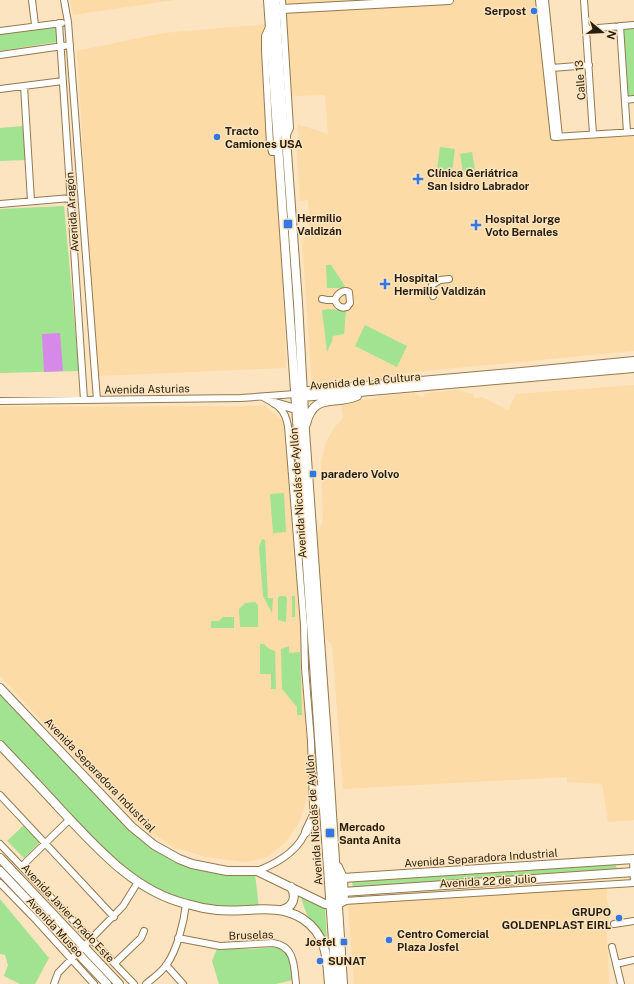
<svg xmlns="http://www.w3.org/2000/svg" width="634" height="984" viewBox="0 0 634 984" font-family="'Public Sans',sans-serif">
<style>
.built{fill:#fcdba6}
.green{fill:#a1e390}
.water{fill:#d789ea}
.lines{fill:none;stroke-linecap:round;stroke-linejoin:round}
.minor-casing{stroke:#93794e;stroke-width:8}
.major-casing{stroke:#93794e;stroke-width:10}
.minor{stroke:#fff;stroke-width:6}
.major{stroke:#fff;stroke-width:8}
.poi-dot{fill:#3277e4;stroke:#fbe4bf;stroke-width:1.5}
.labels{text-anchor:middle;stroke-width:3;stroke-linejoin:round;paint-order:stroke}
.poi-label{font-size:11px;font-weight:bold;fill:#281e0c;stroke:#fbe4bf;text-anchor:start}
.street-label{font-size:11px;fill:#281e0c;stroke:#fbe4bf}
</style>
<rect width="100%" height="100%" fill="#fbe4bf"/>
<path class="built" d="M70,0h104l-101,15z
M283,0h254l15,141 82,-5v215l-230,22 -2,1 -3,5 -87,6 -10,-147 8,-1 -2,-37 -8,1 -4,-59 3,-3 -2,-15 31,10 -3,-39 -32,1 -16,9 9,263 -189,8 -20,-325 86,-18 121,-10z
M634,385v435l-26,2 -6,-38 -35,-2v-5l-224,12 -11,-144 -6,-6 -9,-106 6,-12 -2,-59 5,-20 8,-14 9,-10 -2,-15 36,-5v-1l37,-4 9,5 2,-5 33,-3 15,4 1,4 8,-1 26,13 8,-16z
M265,406l20,16 26,362 -11,36 -13,21 -19,16 -22,5 -40,-5 -30,-9 -36,-22 -140,-150v-269z
M607,888v11l3,14 -3,19 2,52h-255l-6,-80z"/>
<path class="green" d="M58,27l-1,15 -57,9v-18z
M634,27v69l-7,1 -5,-69z
M23,126l3,34 -26,1v-33z
M440,147l15,2 -3,23 -15,-2z
M472,152l3,18 -12,2 -3,-18z
M64,206l15,165 -79,2v-164z
M326,265h5l14,21 -3,2h-15z
M329,309l10,1 7,2 -2,22 -11,2 -1,5 -5,11 -5,-42z
M365,325l42,21 -10,21 -42,-21z
M284,493l2,39 -13,1 -3,-39z
M262,539l3,1 3,58h5l-1,15 -9,-17 -4,-49z
M280,596h5l2,2 -1,24 -8,-2v-22z
M292,596h3v21h-3z
M255,602l3,3v22h-18l-1,-18 6,-6z
M223,617h11v11h-23v-7h8z
M260,644h4l5,5 6,2 1,38h-5v-15h-11z
M289,646v7l11,-1 2,63h-5v-8l-15,-18 -1,-40z
M0,688l94,101 83,73 33,10 29,3 16,-1 4,34h-22l-51,-6 -29,-12 -32,-19 -125,-130z
M24,825l16,17 -16,16 -17,-17z
M615,863l2,6 -264,19 -1,-6z
M301,894l24,15 2,32h-3c-9,-14 -22,-30 -23,-47z
M0,899l49,59 -14,26h-15l-16,-8 4,-11 -3,-10 -5,-1z
M278,947c13,5 13,20 15,33l-17,4h-57l-7,-23 5,-12h34z"/>
<path class="water" d="M60,333l3,38 -19,1 -2,-38z"/>
<g class="lines">
<g class="minor-casing">
<path id="minor" d="M32,0l3,25
M64,0l4,22 29,378
M282,0l8,128 -4,9
M539,0l15,137 80,-5
M545,0l14,137
M584,0l9,134
M59,23l25,377
M620,26l7,106
M269,27l-4,9v14l5,94 2,8h6
M586,29l48,-4
M0,31l62,-8
M0,55l70,-10
M552,68l37,-3
M24,86l7,115
M0,89l63,-8
M625,100l9,-1
M0,204l71,-6
M433,296l-1,-11 8,-5 9,-1
M322,299l5,1h8c2,-6 8,-11 14,-8l1,11 -3,4c-6,2 -10,-1 -12,-7
M263,397c15,8 22,12 25,29l16,199 1,43 6,73 2,66
M0,401l241,-3 54,-4
M0,795l114,122
M0,844l134,140
M633,859l1,24
M22,866l48,-47
M257,871c21,-8 43,-21 50,-43
M0,883l36,37 58,64
M344,901l290,-18
M614,924l20,-3
M178,938l42,8 53,-3c22,3 21,23 23,41
M612,947l9,37
M115,963l26,-25 3,-7
M616,964l18,-4
M166,965l17,19
M54,984l4,-11 65,-67 15,-24
M146,984c7,-6 16,-12 21,-20 10,-14 17,-42 19,-60"/>
</g>
<g class="major-casing">
<path id="major" d="M268,0l68,984
M275,0l8,122 3,16 12,165 7,128 23,321 15,232
M271,8l11,1 167,-9
M299,393l10,-2 223,-20 102,-10
M299,396l3,1 332,-29
M275,403l21,6
M306,424c8,-32 27,-18 51,-28
M0,688l132,139 22,18 25,14 13,5 35,7h30l68,33h13l6,-3 -1,-23 -5,-11
M0,745c21,22 42,44 62,66 35,37 73,81 125,93 10,3 20,5 30,6 29,3 60,-8 86,9 24,16 24,40 26,65
M306,832l8,-17 5,-26
M0,858l119,126
M0,871l107,113
M343,878l291,-19
M343,892l291,-20
M281,910c12,-2 16,-13 10,-23"/>
</g>
<use href="#minor" class="minor"/>
<use href="#major" class="major"/>
</g>
<g class="poi-dot">
<circle cx="534" cy="11" r="4"/>
<circle cx="217" cy="137" r="4"/>
<path d="M416 173h4v4h4v4h-4v4h-4v-4h-4v-4h4z"/>
<rect x="283" y="219" width="10" height="10" rx="2"/>
<path d="M474 219h4v4h4v4h-4v4h-4v-4h-4v-4h4z"/>
<path d="M383 278h4v4h4v4h-4v4h-4v-4h-4v-4h4z"/>
<rect x="309" y="470" width="8" height="8" rx="2"/>
<rect x="325" y="828" width="10" height="10" rx="2"/>
<circle cx="619" cy="918" r="4"/>
<circle cx="389" cy="940" r="4"/>
<rect x="340" y="938" width="8" height="8" rx="2"/>
<circle cx="320" cy="961" r="4"/>
</g>
<g class="labels">
<g class="poi-label">
<text x="526" y="15" text-anchor="end">Serpost</text>
<text x="225" y="135">Tracto<tspan x="225" dy="13">Camiones USA</tspan></text>
<text x="427" y="177">Clínica Geriátrica<tspan x="427" dy="13">San Isidro Labrador</tspan></text>
<text x="297" y="222">Hermilio<tspan x="297" dy="13">Valdizán</tspan></text>
<text x="485" y="223">Hospital Jorge<tspan x="485" dy="13">Voto Bernales</tspan></text>
<text x="394" y="282">Hospital<tspan x="394" dy="13">Hermilio Valdizán</tspan></text>
<text x="321" y="478">paradero Volvo</text>
<text x="339" y="831">Mercado<tspan x="339" dy="13">Santa Anita</tspan></text>
<text x="611" y="916" text-anchor="end">GRUPO<tspan x="611" dy="13">GOLDENPLAST EIRL</tspan></text>
<text x="397" y="938">Centro Comercial<tspan x="397" dy="13">Plaza Josfel</tspan></text>
<text x="336" y="946" text-anchor="end">Josfel</text>
<text x="328" y="965">SUNAT</text>
</g>
<g class="street-label">
<text transform="translate(580 80) rotate(-94)" y="4">Calle 13</text>
<text transform="translate(72 212) rotate(-94)" y="4">Avenida Aragón</text>
<text transform="translate(365 381) rotate(-5)" y="4">Avenida de La Cultura</text>
<text transform="translate(147 389) rotate(-1)" y="4">Avenida Asturias</text>
<text transform="translate(298 493) rotate(-94)" y="4">Avenida Nicolás de Ayllón</text>
<text transform="translate(100 775) rotate(46)" y="4">Avenida Separadora Industrial</text>
<text transform="translate(314 820) rotate(-94)" y="4">Avenida Nicolás de Ayllón</text>
<text transform="translate(481 858) rotate(-4)" y="4">Avenida Separadora Industrial</text>
<text transform="translate(488 881) rotate(-3)" y="4">Avenida 22 de Julio</text>
<text transform="translate(68 913) rotate(47)" y="4">Avenida Javier Prado Este</text>
<text transform="translate(55 927) rotate(47)" y="4">Avenida Museo</text>
<text transform="translate(251 935) rotate(-2)" y="4">Bruselas</text>
</g>
</g>
<g transform="translate(602 32) rotate(108)" stroke="#fbe4bf" stroke-width="3" paint-order="stroke">
<path d="M0-3L7 15L0 10L-7 15Z" fill="#281e0c"/>
<text y="-6" font-size="11" font-weight="bold" text-anchor="middle" fill="#281e0c">N</text>
</g>
</svg>
